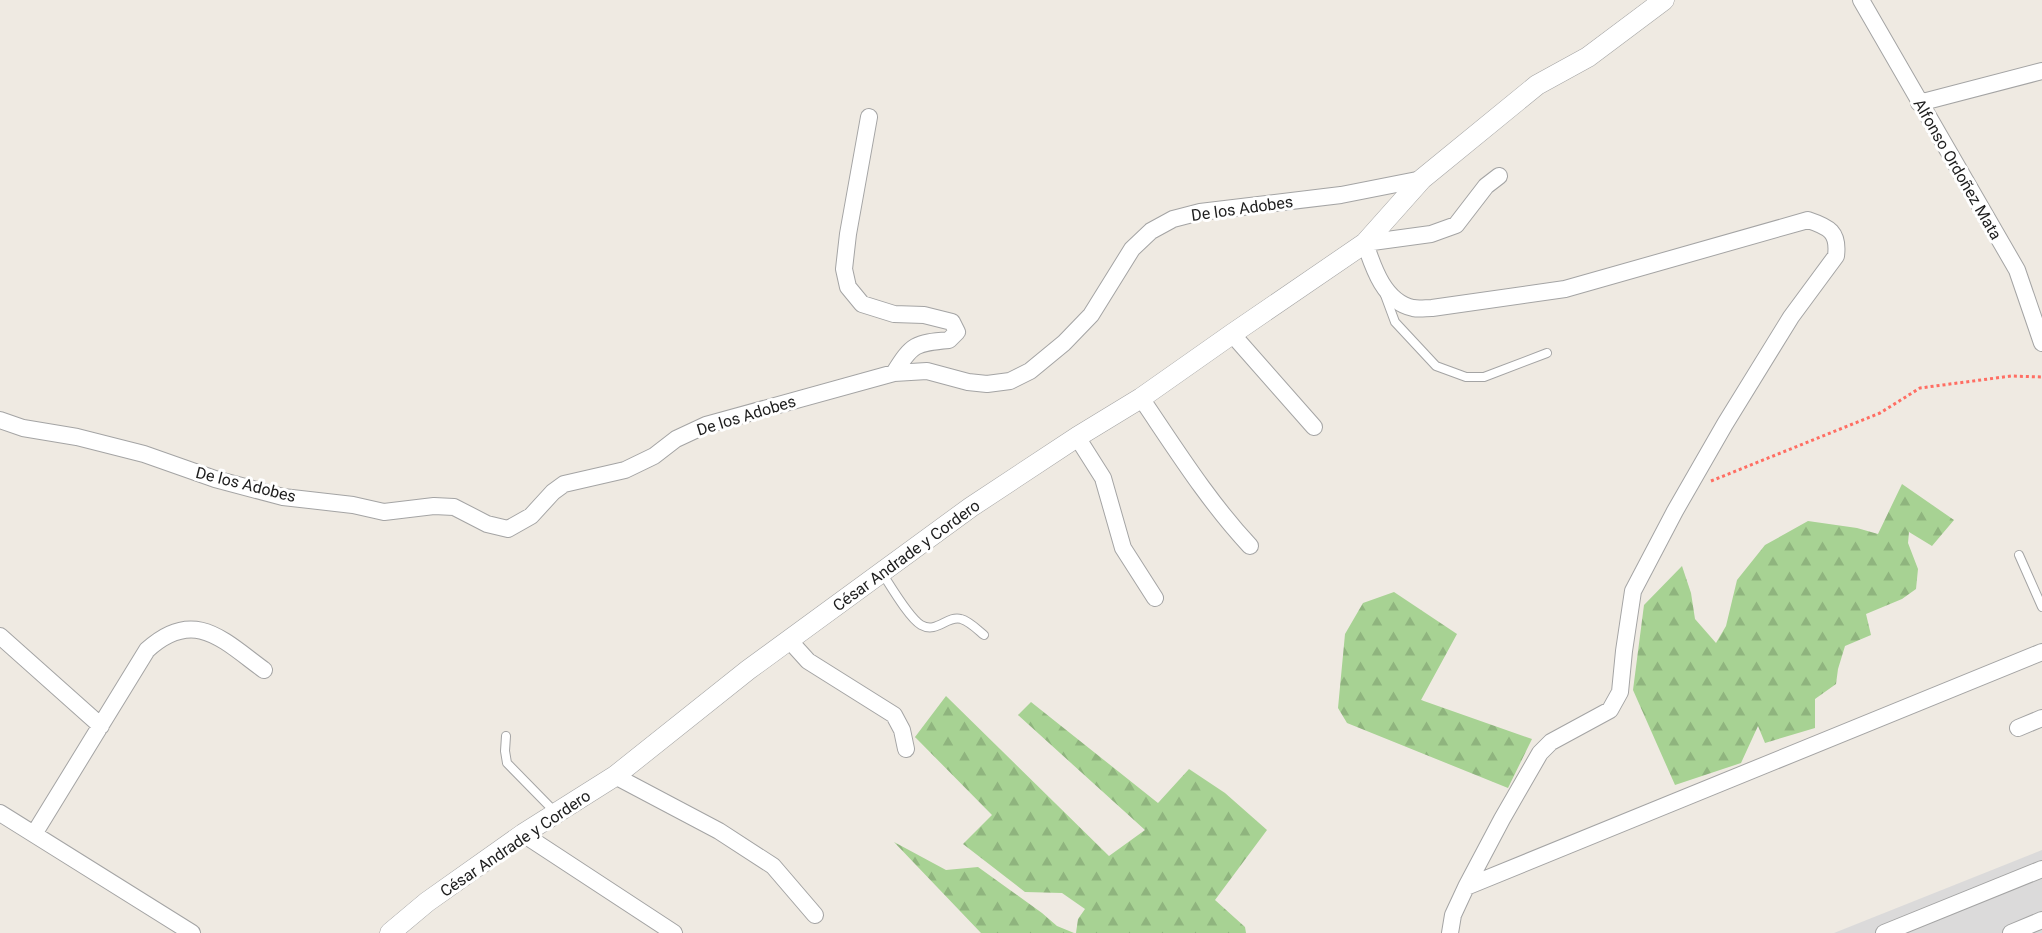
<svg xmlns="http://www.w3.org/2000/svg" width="2042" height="933" viewBox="0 0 2042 933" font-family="Roboto,sans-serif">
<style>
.residential{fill:#dbdada}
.forest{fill:url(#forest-firs)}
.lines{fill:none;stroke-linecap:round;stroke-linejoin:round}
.service-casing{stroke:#a4a4a4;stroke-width:10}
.minor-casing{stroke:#a4a4a4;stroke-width:18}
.tertiary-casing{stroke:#a4a4a4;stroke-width:21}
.path{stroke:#ff6e63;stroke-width:3;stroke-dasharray:3 3;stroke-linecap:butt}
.service{stroke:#fff;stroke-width:8}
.minor{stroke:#fff;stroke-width:16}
.tertiary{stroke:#fff;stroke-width:20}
.labels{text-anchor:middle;stroke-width:6;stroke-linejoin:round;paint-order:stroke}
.street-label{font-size:16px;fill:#1d1d1d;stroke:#fff}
</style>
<defs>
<pattern id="forest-firs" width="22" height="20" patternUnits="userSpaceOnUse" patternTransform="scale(1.5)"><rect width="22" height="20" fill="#a7d293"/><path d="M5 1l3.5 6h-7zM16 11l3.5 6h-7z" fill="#8fb47e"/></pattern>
</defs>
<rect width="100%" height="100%" fill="#efeae2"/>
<path class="residential" d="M2042,850v83h-208z"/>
<path class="forest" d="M1902,484l52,36 -22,26 -23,-14 -1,11 10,26 -2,20 -14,10 -36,15 5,21 -26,11 -7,23 -2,15 -21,15v29l-50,15 -7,-17 -17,37 -66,22 -42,-95 11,-85 38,-39 9,27 4,26 21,24 10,-17 11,-46 28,-35 43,-24 49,7 21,6z
M1394,592l63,42 -36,66 111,39 -24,49 -161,-65 -9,-15 7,-74 18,-31z
M946,696l163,160 36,-26 -127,-115 13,-13 127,101 31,-34 36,24 42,37 -52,70 30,27 1,6h-170l2,-14 7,-10 -23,-16 -37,-1 -62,-48 29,-29 -77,-78z
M894,842l52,28 32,-3 64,46 15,13 17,7h-93z"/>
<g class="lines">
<g class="service-casing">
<path id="service" d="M1385,295l10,27 41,44 30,11h18l63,-24
M2019,555l23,52
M882,573c8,12 27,45 39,52 16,9 26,-10 40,-6 8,2 17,11 23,16
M506,736l-1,15 2,12 49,50"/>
</g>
<g class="minor-casing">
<path id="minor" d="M1861,0l156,270 25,73
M1919,103l123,-32
M869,117l-21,117 -4,35 4,18 14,17 32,10 30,1 28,7 5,10 -8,8c-34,3 -37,4 -55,33
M1232,334l82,93
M1141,398c34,50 67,103 109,148
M0,420l23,8 54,9 67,17 71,25 68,18 70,8 31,7 50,-6 20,1 33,17 21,5 23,-13 22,-24 11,-8 61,-14 29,-14 22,-17 30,-14 188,-52 33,-2 41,11 19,2 23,-3 20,-10 34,-28 27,-28 41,-66 19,-18 22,-12 27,-7 141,-17 81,-16
M1077,437l26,41 20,70 32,50
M0,636l101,90
M789,640l19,21 86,54 8,15 4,19
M2018,728l24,-10
M615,776l104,55 54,35 42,49
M0,813l192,120
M34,834l113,-184c47,-43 76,-10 117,20
M523,834l151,99
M1466,887l576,-235
M1450,933l3,-18 13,-28 36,-68 38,-66 11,-11 59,-32 10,-18 4,-41 9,-60 42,-80 50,-87 66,-107 45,-61c3,-24 -7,-29 -28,-36l-243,69 -133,19c-6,0 -13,1 -19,0 -29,-6 -40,-41 -48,-65l66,-9 25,-9 30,-39 13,-10
M1884,933l158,-64
M2011,933l31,-13"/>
</g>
<g class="tertiary-casing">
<path id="tertiary" d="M390,933l37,-31 96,-68 92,-58 133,-106 223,-163 106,-70 64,-39 91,-64 133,-91 57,-64 115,-94 51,-28 76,-57"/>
</g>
<path class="path" d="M1711,481l169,-68 40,-25 91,-12 31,1"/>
<use href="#service" class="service"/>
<use href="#minor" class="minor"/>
<use href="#tertiary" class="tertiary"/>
</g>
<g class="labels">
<g class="street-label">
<text transform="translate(1958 169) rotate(60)" y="6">Alfonso Ordoñez Mata</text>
<text transform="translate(1242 208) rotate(-8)" y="6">De los Adobes</text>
<text transform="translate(746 415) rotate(-17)" y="6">De los Adobes</text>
<text transform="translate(246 484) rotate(14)" y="6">De los Adobes</text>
<text transform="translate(906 555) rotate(-36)" y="6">César Andrade y Cordero</text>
<text transform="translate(515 843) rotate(-34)" y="6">César Andrade y Cordero</text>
</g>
</g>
</svg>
